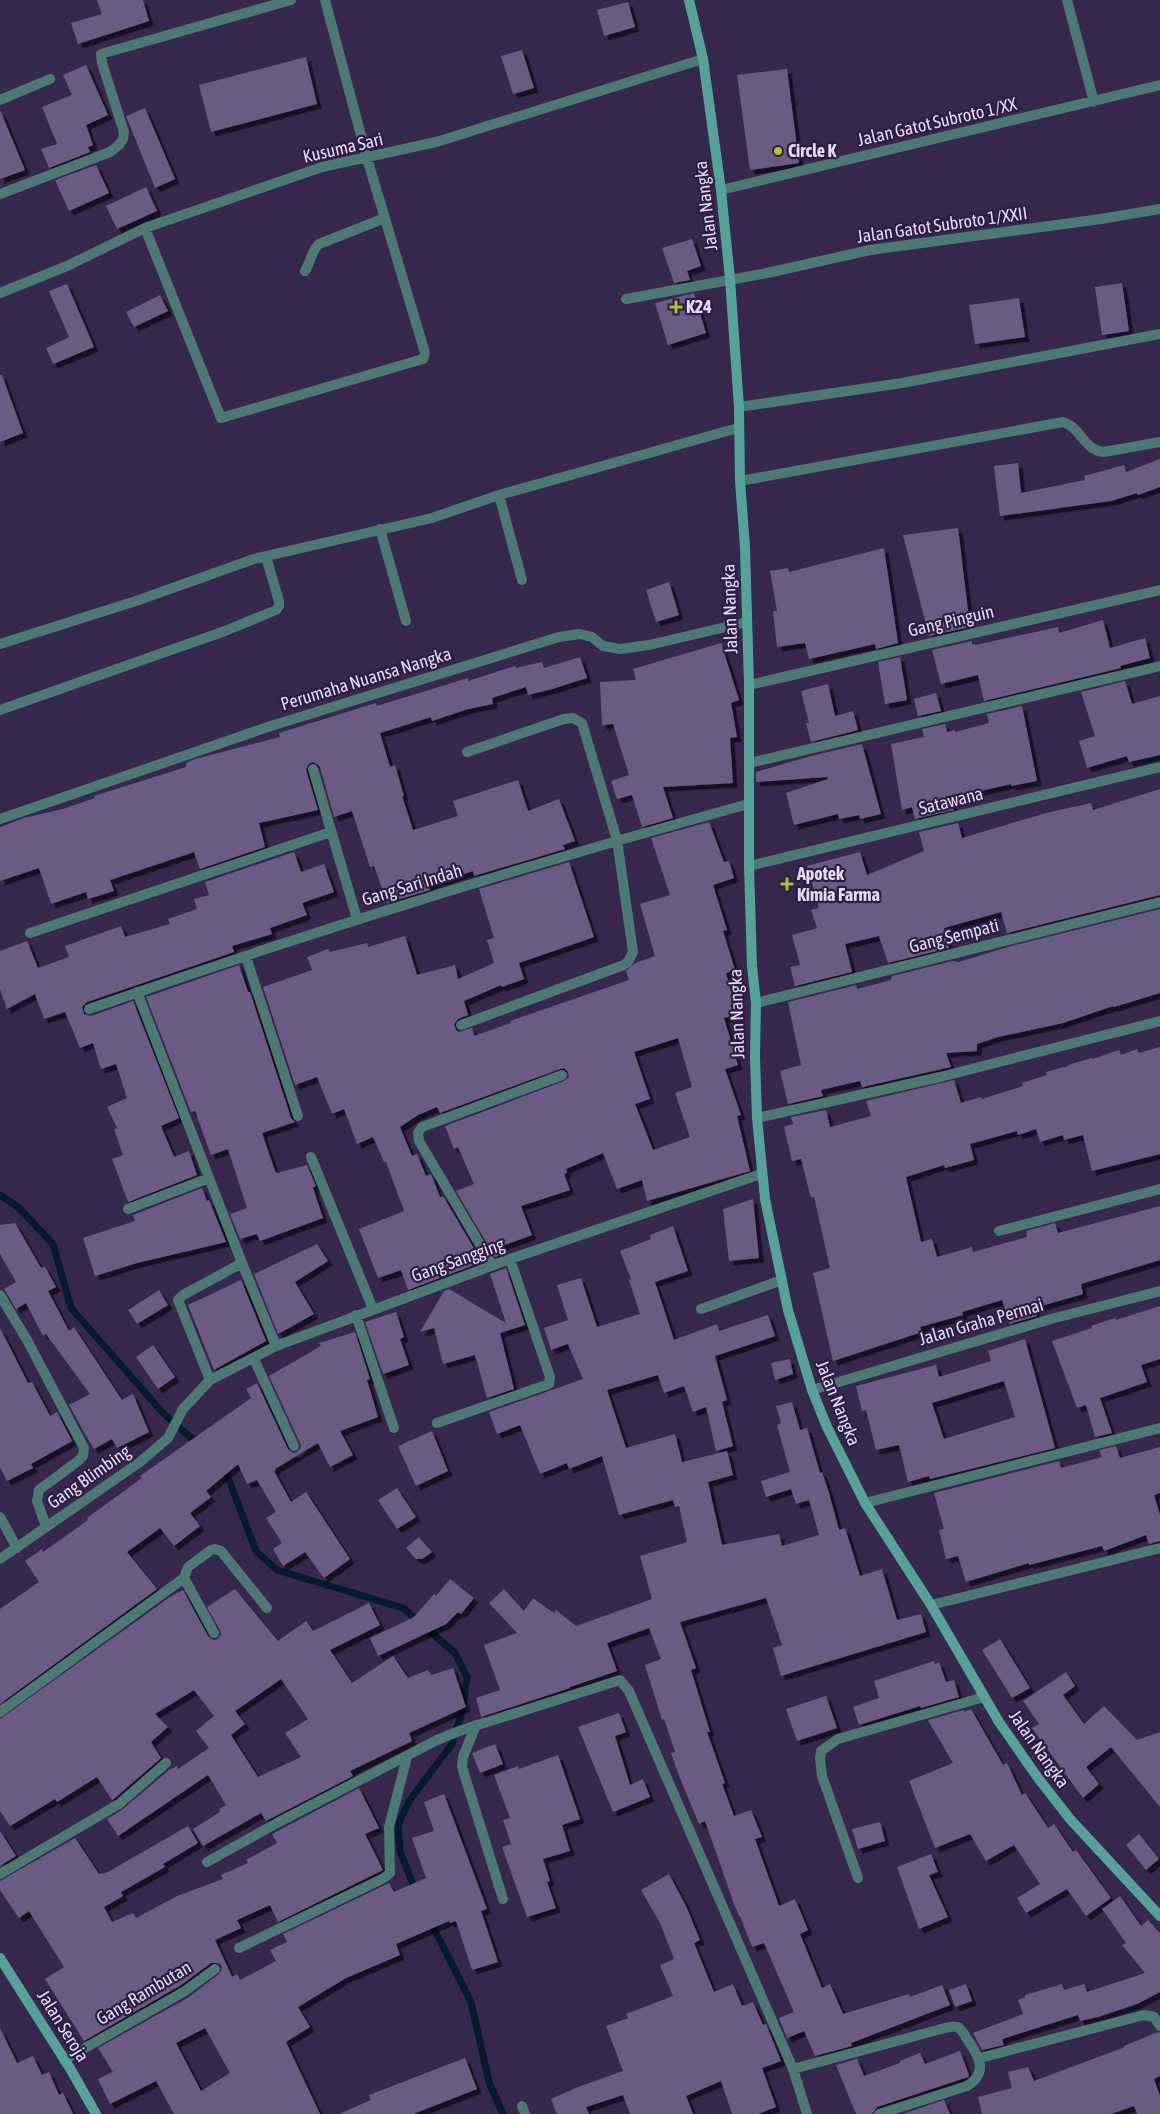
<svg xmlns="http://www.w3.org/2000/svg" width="1160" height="2114" viewBox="0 0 1160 2114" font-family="'Asap Condensed',sans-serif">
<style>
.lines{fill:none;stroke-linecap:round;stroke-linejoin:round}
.stream{stroke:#021b2d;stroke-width:7}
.building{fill:#6b5a84;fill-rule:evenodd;filter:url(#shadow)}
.lane{stroke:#4b7a72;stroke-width:10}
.street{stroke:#4b7a72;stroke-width:10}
.secondary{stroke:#54a397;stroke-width:10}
.poi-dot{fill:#a3c926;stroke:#2d1d42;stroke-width:2}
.labels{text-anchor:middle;stroke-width:4.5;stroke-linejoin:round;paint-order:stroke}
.street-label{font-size:18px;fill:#e4daf3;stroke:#2d1d42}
.poi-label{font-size:18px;font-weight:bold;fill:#e4daf3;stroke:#2d1d42;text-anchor:start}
</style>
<defs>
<filter id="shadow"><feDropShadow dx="4.5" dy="4.5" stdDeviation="0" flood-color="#0009"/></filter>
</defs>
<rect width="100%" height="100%" fill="#37274d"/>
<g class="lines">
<path class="stream" d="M0,1195l18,12 35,37 18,64 92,105 36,32
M224,1467l32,84 21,19 126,38 52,45 12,24 -5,35 -10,32 -43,57 -11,24 2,26 16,41
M429,1919l42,83 18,80 14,32"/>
</g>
<path class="building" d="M97,0h46l6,21 -71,23 -7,-21 31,-9z
M628,2l7,25 -31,9 -7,-26z
M522,50l12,38 -21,6 -12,-38z
M306,57l11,47 -106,28 -12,-47z
M86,65l22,50 -22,10 7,20 -5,2 2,5 -41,16 -8,-19 16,-5 -15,-37 30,-12 -9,-20z
M787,69l12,94 -49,7 -13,-95z
M145,108l30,71 -20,9 -29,-72z
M0,110l25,60 -25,9z
M96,165l13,28 -40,18 -14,-31z
M146,187l11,24 -40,18 -11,-23z
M692,239l9,27 -14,5 3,9 -16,3 -12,-35z
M1122,283l7,48 -27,4 -7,-48z
M67,284l27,63 -41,17 -7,-16 23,-11 -20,-46z
M694,293l12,40 -38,12 -13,-42z
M160,295l8,16 -34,16 -8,-15z
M1019,298l6,39 -50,7 -6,-39z
M0,375h2l21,58 -23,9z
M1160,459v28l-22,8 -1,-2 -26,8 -111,15 -6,-50 24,-3 3,30 64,-13 -1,-4 40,-11 2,7z
M958,528l12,99 -41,9 -26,-101z
M884,548l14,95 -22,6 -1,-5 -66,15 -4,-16 -28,4 -4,-36h4l-7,-40 18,-3 1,4z
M669,582l10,33 -23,7 -10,-32z
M1103,620l7,28 35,-10 5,20 -30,8 1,2 -137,33 -6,-26 -37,9 -9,-34 40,-9v3h3v1l83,-18 1,6z
M721,643l18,57 -8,3 6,34 -7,1 3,45 -70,4 10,31 -31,9 -10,-32 -15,4 -6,-18 18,-6 -16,-51 -11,1 -2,-43 36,-2 -3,-11z
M580,657l7,21 -35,11 -24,6 -2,-8 -34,11 1,6 -25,5 -36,12 -1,-4 -51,16 10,34 5,-2 9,31h-2l11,34 45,-14 -5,-15 65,-21 10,31 31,-12 16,42 -12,4 2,4 -91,27 -1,-5 -44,14 1,5 -43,13 -13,-37 -4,1 -18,-56 -18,6 -14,-50 -3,-3 -5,-2 -4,3 -2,5 12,40 -59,13 6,24 -65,22 -6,-17 -84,28 4,11 -26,8 -2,-7 -35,12 -12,-36 -39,13v-54l24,-9 39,-9 32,-11 -1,-2 92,-29v-4l9,-4 85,-22 -1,-4 97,-30 1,3 91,-28v3l47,-15 1,2 26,-6 2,6z
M900,657l7,43 -22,4 -7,-42z
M1125,681l7,23 28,-8v59l-31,7 -2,-6 -40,12 -8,-27 16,-5 -14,-44z
M828,684l7,32 18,-5 5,19 -47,12 -5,-19h3l-8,-32z
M936,693l5,18 -23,5 -4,-17z
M1022,706l15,75 -26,5v-2l-60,14 3,12 -39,9 -3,-12 -10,3 -11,-66 33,-7 -2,-8 23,-5 2,8 8,-2v2l34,-9 -2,-9z
M862,744l19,70 -21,5 -1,-4 -20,4 -1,-5 -44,11 -8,-32 42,-14 -1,-2 -71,5v-10l55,-16z
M1160,789v106l-153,38 -6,-21 -57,16 5,20 -61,15 -9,-27 -34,8 7,28 -57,14 -5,-19 10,-2 -8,-30 25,-7 -6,-18 8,-2 -12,-42 53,-14 7,23 57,-24 -5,-19 39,-9 4,15 84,-25 45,-10 2,7z
M709,822l15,40 5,-1 5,17 -21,7 14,45 -4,1 12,39 -9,3 11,42 -13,3 14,47 -13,4 16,46 -4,1 13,55 -103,30 -5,-21 -25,9 -14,-36 -37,16 1,4 -3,1 6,16 -49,16 11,29 -33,12 2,8 -6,2 -39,-66 18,-7 -16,-37 -4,2 -9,-23 119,-45 5,-4 -1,-5 -4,-4 -4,1 -120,44 -3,-6 -19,8 -18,12 12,29 5,-2 9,22 5,-2 9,23 3,-1 39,66 -74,28 -7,-20 -23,8 -19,-49 45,-18 -18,-49h-2l-11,-25 -16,7 -13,-35 -12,5 -15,-37 -22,8 -32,-98 49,-17 -5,-13 21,-8 2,3 37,-9 1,4 37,-11 12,39 38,-10 3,14 36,-16 -7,-23 7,-2 -15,-49 90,-27 25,75 -75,26 5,16 -22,8 -1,-2 -37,16 4,14 -10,4 -4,5 2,6 3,2 13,-4 2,8 37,-13 -1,-2 119,-41 -3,-9 9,-8 20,-7 -15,-52 30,-9 -19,-57zM678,1038l14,49 -17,6 15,44 -37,13 -18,-46 15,-5 -16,-47z
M294,852l7,20 23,-8 10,28 -32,11 5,12 -37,13 2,6 -40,12 2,6 -147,50 -5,5 2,7 7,2 42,-15 46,117 -18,8 13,31 15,-6 8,24 -69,27 -16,-43 11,-4 -9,-26 3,-1 -10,-21 20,-9 -11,-34 -15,5 -8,-26 -13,5 -15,-36 -21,7 -9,-25 -28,15 -7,-20v-38l27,-10 11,27 31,-11 -4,-11 56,-20 4,11 45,-13 -2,-5 29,-10 -3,-10 15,-4 -4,-13z
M1160,909v84l-46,14 -1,-1 -50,17 -65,14 -21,7v7l-31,2 5,14 -89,20 -2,-6 -39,9 2,6 -35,8 -8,-33 21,-6 -13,-63 68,-17 1,4 34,-9 1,-4 60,-15 7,1 52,-16z
M239,965l9,27h2l41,126 4,4 -33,11 13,38 2,2 30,-8 9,21 -3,2 10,30 -63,23 -3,-7 -17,5 -10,-25 17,-6 -19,-59 -17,6 -16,-44 -4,1 -45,-115z
M1160,1047v107l-68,17 -9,-36 -19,5 -1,-5 -23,7 -4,-13 -18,6 -1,-4 -47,13 4,16 -29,8 -1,-3 -38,12 15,65 11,-3 5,18 35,-10 1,5 54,-15 -1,-6 29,-8 3,10 102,-27v54l-79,24 2,10 -49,14 3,8 -21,6 -6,2 -8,-24 -40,12 1,3 -43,12 2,5 -89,29 -20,-88 17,-5 -16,-71 -3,1 -10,-39 -9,2 -8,-34 9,-3 -2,-7 35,-7 4,17 41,-11 -5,-15 88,-21 7,23 20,-6 1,2 41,-13 -1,-3 25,-8 -1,-3 22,-6v-1l24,-7 1,1 26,-9 2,5 16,-6 2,4z
M202,1188l5,13 2,-1 17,42 -89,21 -42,13 -12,-38 52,-17 -2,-6z
M753,1199l6,59 -30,3 -6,-52z
M15,1223l26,45 4,-1 11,20 -8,4 21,40 5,-4 48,73 11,-6 16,38 -32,16 -5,-9 -18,10 -9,-15 -16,-29 21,-11 -44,-60 -3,2 -17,-33 -10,6 -12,-20 12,-7 -16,-28v-29z
M673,1226l15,45 -33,11 19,58 43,-16 2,7 49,-16 7,21 -60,20 12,44 -5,2 11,44 -17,5 -10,-44 -13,5 -9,-26 -20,7 -6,-18 -51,15 19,58 49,-14 7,28 45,-11 6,24 -25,7 14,63 57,-11 3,12 37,-11 -10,-35 -13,4 -5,-15 -25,8 -5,-16 29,-9 -13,-47 4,-2 -5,-17 16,-4 8,28 7,-2 13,45 2,-1 7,21 10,37 6,-2 15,48 22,-7 15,51 24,-6 5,18 -145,44 -8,-28 9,-3 -16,-47 -86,24 16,46 -5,2 19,62h-3l18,51 -3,1 12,32 17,-6 11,27 -7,2 24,67 16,-7 13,31 -8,4 22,54 8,-4 13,30 66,-20 1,3 32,-12 8,20 -99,38 1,3 -37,10 -11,-25 -17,7 -8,-20 15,-6 -30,-69 -12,4 -12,-31h-1l-5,-12 -29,-83 -6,3 -21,-51 -7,-20 4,-1 -11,-33 -2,1 -17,-55 16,-6 -12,-31 -42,15 10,28 -47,16v1l-89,29 -5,-19 24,-8 -16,-45 33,-12 -28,-30 15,-14 20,22 9,-13 21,15 2,-3 20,16 76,-27 -12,-43 47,-14 -8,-36 -4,1 -2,-7 -54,15 -17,-59 -33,13 -2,-6 -27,11 -20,-49 -23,9 -8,-22 94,-33 -15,-35 -17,6 -7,-22 24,-8 -11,-35 24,-7 16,49 43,-13 -11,-34 2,-1 -11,-28 31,-12 -1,-4z
M317,1244l11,17 -33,21 19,32 -36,20 -24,-60z
M506,1268l19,57 -25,8 14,56 -27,9 -12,-43 -32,9 -9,-36 -14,4 24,-41 5,-2 57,34 -16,-49z
M241,1280l25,61 -52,29 -26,-65z
M159,1290l9,15 -31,19 -9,-14z
M1160,1306v53l-19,6 6,17 -47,16 12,35 -17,4 -9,-32 -9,3 -25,-67 40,-13 -1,-2 24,-8 1,2z
M396,1312l8,25 -4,2 9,26 -26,9 -18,-52z
M0,1328l28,55 4,-1 18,34 7,-4 15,29 -41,23 2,4 -26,13 -7,-14z
M355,1332l15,47 -3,1 11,37 -38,14 13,24 -23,12 -12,-24 -43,26 1,1 -2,1 17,31 15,-10 44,67 -26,19 -19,-26 -22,14 -10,-17 9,-6 -16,-25 10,-6 -19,-32 -10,4 -9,-20 -32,27 5,6 -21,16 10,13 -26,20 -14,-18 -33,24 30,37 -157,115v-95l39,-27 -14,-21 17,-12 1,3 45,-32 -1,-2 55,-40 -2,-2 111,-78 -5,-9 11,-6 31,66 5,4 4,-1 4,-5 -1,-4 -31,-67 52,-30 -2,-3z
M1025,1339l30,109 -125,31 -1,-3 -21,6 -9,-37 -23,5 -10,-40 -4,1 -6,-25 80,-21 3,12 52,-16 -3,-10zM1004,1381l11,36 -71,22 -12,-36z
M153,1345l22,32 -17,12 -22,-32z
M790,1359l3,15 -18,6 -4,-17z
M432,1431l16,40 -32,15 -18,-40z
M1116,1446l4,12 40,-11v46l-6,2 6,20v26l-11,3 -3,-9 -42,16 -2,-5 -73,19v-2l-63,19 -8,-26 -12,3 -7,-29 5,-1 -10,-36 125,-32 2,7 41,-11 -3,-7z
M397,1488l19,29 -19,12 -19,-29z
M419,1537l13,15 -10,7h-6l-10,-11z
M450,1579l24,19 -13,16 -3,-2 -12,12 -68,32 -8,-18 44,-21 20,-23 2,2z
M235,1589l43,52 28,-20 7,10 56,-28 11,22 -50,25 22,33 41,-27 15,22 20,-8 3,5 22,-7 13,39 -57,26 3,8 -62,30 3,5 -87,45 -5,-8 -58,33 -10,-17 27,-17 -1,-3 7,-4 -18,-30 -90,61 -11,-17 16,-10 46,-39 8,-4 1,3 31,-21 -13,-17 18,-15 -20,-26 -39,24 13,13 -17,15 10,16 -46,40 -3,2 -15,-23 -40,25 -2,-3 -45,27 -10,-15v-92l170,-122 13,-7 25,46 5,4 5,-1 3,-5 -1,-4 -13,-23zM281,1679l27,40 -23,14 16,24 -43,20 -27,-42 14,-11 -10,-13z
M1000,1639l30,49 -18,10 -30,-48z
M934,1661l1,3 4,-2 7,20 8,-2 5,17 -38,11 -1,-2 -61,19 -6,-18 26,-9 -5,-17z
M1066,1672l9,14 -12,9 21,29 20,-18 33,34 23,-8v75l-49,-60 -25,20 13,17 -16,14 -51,-70 7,-4 -16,-23z
M826,1696l11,32 -40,13 -11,-32z
M971,1709l32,56 4,-2 15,32 3,-2 23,35 6,-4 19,28 3,-2 35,48 -25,18 -19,-27 -41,24 -9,-15 23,-14 -26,-39 -28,16 -16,-27 -35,14 -26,-67 44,-18 -25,-43 36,-10v2z
M619,1713l7,19 -11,4 15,49 13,-6 7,18 -37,15 -35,-85z
M495,1744l8,20 -23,9 -8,-20z
M558,1755l22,64 -18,6 8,26 -27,8 7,22 -3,1 9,26 -29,9 -25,-70 9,-3 -8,-24 7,-2 -16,-43 24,-9 1,3z
M359,1788l20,40 -14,6 18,36 -105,52 -8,-17 -33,15 4,8 -26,12 17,37 5,-3 3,6 36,-19 -6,-11 17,-8 -4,-8 106,-51 5,9 32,-14 -14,-40 22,-7 -10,-29 20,-8 43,115 -6,2 17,51 -26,8 -16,-49 -6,2 -1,-2 -53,23 4,11 -54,23 -48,29 12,20 -24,15 34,72h-146l-18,-33 -46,23 -12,-25 15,-7 -15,-24 91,-51 30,-23 3,-5 -1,-4 -4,-2h-6l-30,22 -97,56 -39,-62 19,-12 -35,-56 -10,7 -19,-28v-9l75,-43 24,36 7,-1 82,-47 10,17 -35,21 2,3 -44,25 2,4 -19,11 8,15 21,-9 3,5 41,-22 46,-17 -2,-4 27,-12 -2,-3 31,-17 -5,-9zM205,2028l25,45 -29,18 -25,-48z
M880,1822l5,19 -27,8 -6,-20z
M0,1831l16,25 -16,10z
M1139,1834l20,25 -13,11 -20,-25z
M931,1854l7,18 -9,3 19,42 -29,12 -22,-62z
M669,1874l17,32 14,34 -6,3 20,49 19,-8 9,22 11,-4 10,23 3,-1 15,37 -19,7 14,39 -18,7h-26l-11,-33 -35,15 7,18h-63l-7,-19 -37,12 3,7h-32l-6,-15 27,-12 45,-16 -17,-45 22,-8 -2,-4 47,-18 -13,-31 14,-6 -14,-36 -19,-33z
M1120,1896l21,30 7,-6 12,13v59l-23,12 -39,13 -18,4 -2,-6 -76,24 2,6 -22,5 -9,-17 50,-19 -5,-14 7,-3v-2l37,-11 2,6 20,-6 3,8 58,-19 -23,-28 4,-2 -24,-34z
M966,1984l6,17 -17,6 -6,-17z
M0,2028l17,35 16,-7 9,19 7,-3 10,23 4,-2 10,21h-73z
M1158,2032l2,1v43l-6,3 6,17v18h-23l-3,-8 -23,8h-129l-4,-17 34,-9 -4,-16 20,-5 6,14 91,-34 -1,-1z
M960,2051l9,24 -1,2 -91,30 -5,7h-16l-20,-49 21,-6 7,17 36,-13v-2l20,-8 5,11z
M465,2058l12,31 -64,25h-74l32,-14 -2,-5z
M944,2100l6,14h-48z"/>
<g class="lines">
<path class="lane" d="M701,1309l81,-29"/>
<path class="street" d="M1067,0l27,102
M0,100l50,-21
M721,190l439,-105
M0,194l110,-42 9,-7 4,-6 1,-7 -22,-69 -1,-9 190,-54
M145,228l76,190 202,-59 2,-6 -58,-195 -42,-158
M305,271c6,-9 6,-20 14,-27l66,-26
M0,293l67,-27 78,-38 177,-61 114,-25 267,-83
M626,299l141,-26 103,-23 231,-31 59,-10
M739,407l163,-24 258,-49
M740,481l323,-59c18,5 21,29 41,30l56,-10
M499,495l23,85
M380,529l26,92
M0,644l136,-43 118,-42 178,-41 67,-23 239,-67
M749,685l411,-95
M0,710l225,-79 51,-21 3,-4v-5l-13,-44
M750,763l410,-97
M313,769l44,150
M0,819l271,-93 288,-89 21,-3 12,3 11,9 17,3 29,-4 98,-23
M749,866l411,-99
M30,933l301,-101
M246,957l52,159
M137,992l105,271 34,83
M756,1003l404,-101
M89,1009c218,-76 437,-144 659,-205
M461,1025l163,-60 4,-3 5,-10 -16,-112 -35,-117 -9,-5 -9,1 -97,33
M757,1118l183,-41 220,-56
M311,1157l62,152
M128,1209l81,-31
M999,1231l161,-42
M492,1265l-73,-124 -1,-8 4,-6 140,-52
M0,1295l27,45 57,108 -1,8 -5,5 -39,29 -2,11 9,25
M356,1315l38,113
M254,1359l40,87
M210,1380l-32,-80 5,-5 59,-32
M812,1390l239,-71 109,-28
M437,1423l112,-39 1,-7 -40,-118
M865,1503l295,-75
M0,1517l17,31
M0,1559l140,-97 28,-24 15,-29 27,-29 66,-34 234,-87 251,-85
M184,1578l30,55
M931,1605l229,-57
M0,1712l184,-134 4,-11 23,-17 4,-1 6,2 46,57
M476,1725l-13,32 -1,10 41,132
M207,1862l70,-39 160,-83 25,-10 158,-50 9,11 164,378 14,45
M0,1874l119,-70 47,-41
M858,1878l-36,-102 -2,-18 1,-7 17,-12 146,-42
M239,1948l145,-70 6,-5 -1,-46 18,-70
M980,2058l164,-43 10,2 6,9
M64,2060l121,-69 30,-22
M793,2069l152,-41c4,-1 8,-2 12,-1 5,2 8,8 10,12 12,17 22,33 0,47l-88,28
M522,2106l3,8"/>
<path class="secondary" d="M689,0l14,59 18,131 9,89 9,128 1,74 5,66 4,138v181l3,100 4,37 -1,54 2,61 8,81 23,111 24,80 15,37 38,76 66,102 68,117 39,56 32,41 90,97
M0,1958l71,112 25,44"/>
</g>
<g class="poi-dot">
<circle cx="778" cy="151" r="5"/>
<path d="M673.5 299.5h5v5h5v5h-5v5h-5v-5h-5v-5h5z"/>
<path d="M784.5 876.5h5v5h5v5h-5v5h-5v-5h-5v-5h5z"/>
</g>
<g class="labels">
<g class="street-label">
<text transform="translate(937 122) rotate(-13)" y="6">Jalan Gatot Subroto 1/XX</text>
<text transform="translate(343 148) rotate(-13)" y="6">Kusuma Sari</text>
<text transform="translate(706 206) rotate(-97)" y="6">Jalan Nangka</text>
<text transform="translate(942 225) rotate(-8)" y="6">Jalan Gatot Subroto 1/XXII</text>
<text transform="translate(730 609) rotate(-92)" y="6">Jalan Nangka</text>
<text transform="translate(951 621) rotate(-13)" y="6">Gang Pinguin</text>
<text transform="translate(366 679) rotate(-17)" y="6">Perumaha Nuansa Nangka</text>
<text transform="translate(951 801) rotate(-14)" y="6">Satawana</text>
<text transform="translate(412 885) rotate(-17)" y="6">Gang Sari Indah</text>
<text transform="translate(954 936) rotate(-14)" y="6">Gang Sempati</text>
<text transform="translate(737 1014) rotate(-92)" y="6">Jalan Nangka</text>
<text transform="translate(458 1260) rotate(-20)" y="6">Gang Sangging</text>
<text transform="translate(981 1322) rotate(-16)" y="6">Jalan Graha Permai</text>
<text transform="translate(838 1403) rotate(68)" y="6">Jalan Nangka</text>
<text transform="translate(89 1477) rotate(-35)" y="6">Gang Blimbing</text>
<text transform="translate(1039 1749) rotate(55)" y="6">Jalan Nangka</text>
<text transform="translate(144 1993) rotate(-31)" y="6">Gang Rambutan</text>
<text transform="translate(63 2026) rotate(58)" y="6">Jalan Seroja</text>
</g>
<g class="poi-label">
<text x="788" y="157">Circle K</text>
<text x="686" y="313">K24</text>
<text x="797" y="880">Apotek<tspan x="797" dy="21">Kimia Farma</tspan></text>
</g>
</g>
</svg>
